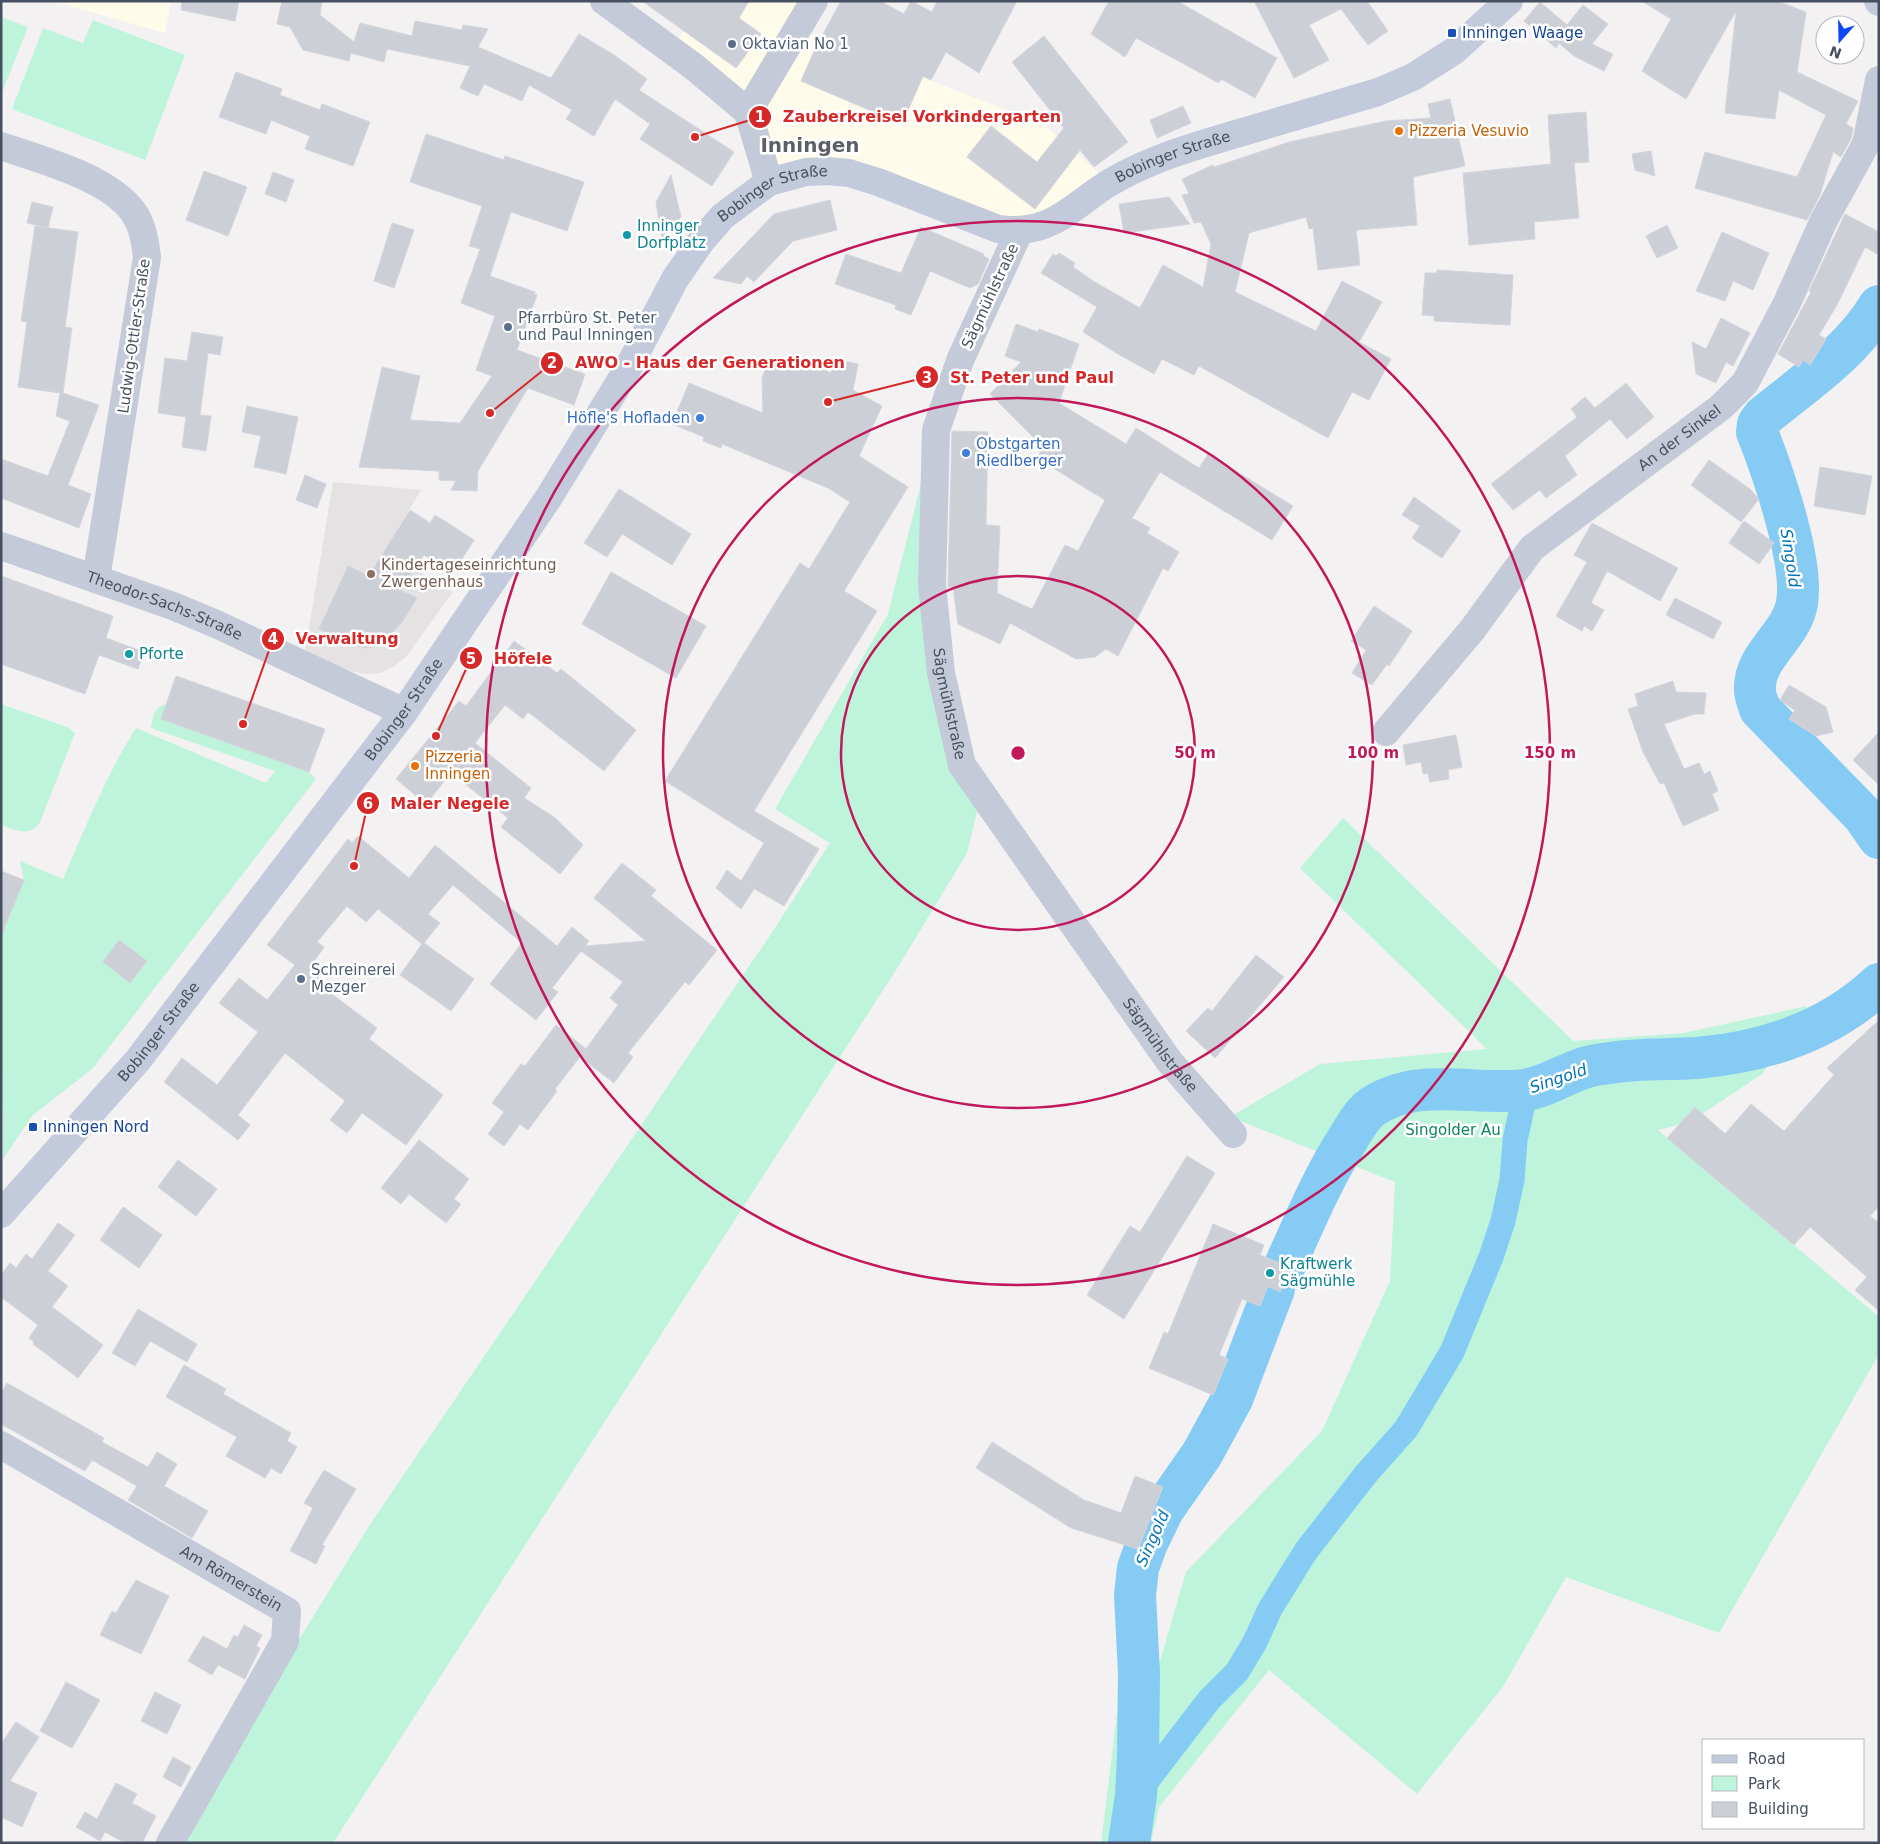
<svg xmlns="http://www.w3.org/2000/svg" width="1880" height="1844" viewBox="0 0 1880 1844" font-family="'DejaVu Sans',sans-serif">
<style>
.commercial{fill:#fefbeb}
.education{fill:#e5e2e3}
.green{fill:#bdf4db}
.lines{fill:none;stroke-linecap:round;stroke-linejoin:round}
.canal{stroke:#86cbf4;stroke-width:25}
.river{stroke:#86cbf4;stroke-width:42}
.building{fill:#cdcfd6;stroke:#d4d5dd}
.minor{stroke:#c4cad7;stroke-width:28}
.tertiary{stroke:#c4cad7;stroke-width:28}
.secondary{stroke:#c2cadb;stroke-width:28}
.ring{fill:none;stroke:#c2185b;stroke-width:2.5}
.transit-dot{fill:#1a4fb4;stroke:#fff;stroke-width:2}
.service-dot{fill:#5c6f8a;stroke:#fff;stroke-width:2}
.food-dot{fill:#e8710a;stroke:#fff;stroke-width:2}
.culture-dot{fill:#0f9aa8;stroke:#fff;stroke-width:2}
.shop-dot{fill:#3f7fe0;stroke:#fff;stroke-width:2}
.education-dot{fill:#8d6e63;stroke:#fff;stroke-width:2}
.labels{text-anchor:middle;stroke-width:5;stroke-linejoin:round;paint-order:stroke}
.transit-label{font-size:15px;fill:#164399;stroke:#fff;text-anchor:start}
.service-label{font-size:15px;fill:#4e5e75;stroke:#fff;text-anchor:start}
.food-label{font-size:15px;fill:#c56008;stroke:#fff;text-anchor:start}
.street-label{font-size:15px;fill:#475060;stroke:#fff}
.culture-label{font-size:15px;fill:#0d838f;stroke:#fff;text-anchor:start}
.shop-label{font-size:15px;fill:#366cbe;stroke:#fff;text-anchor:end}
.education-label{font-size:15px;fill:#785e54;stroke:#fff;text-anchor:start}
.park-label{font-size:15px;fill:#0f845d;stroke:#fff}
.water-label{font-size:16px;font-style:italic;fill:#0074ba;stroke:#fff}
.district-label{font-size:20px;font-weight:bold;fill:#5d5f67;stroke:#fff}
.centre{fill:#c2185b;stroke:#fff;stroke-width:2.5}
.ring-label{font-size:15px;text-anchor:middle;font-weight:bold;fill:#c2185b;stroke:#fff;stroke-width:5;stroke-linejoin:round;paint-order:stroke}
.leader{fill:none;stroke:#d62828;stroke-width:2}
.callout-dot{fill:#d62828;stroke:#fff;stroke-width:2}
.mark-label{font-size:15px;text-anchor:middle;font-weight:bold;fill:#fff}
.callout-label{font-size:16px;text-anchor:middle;font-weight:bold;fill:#d62828;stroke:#fff;stroke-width:5;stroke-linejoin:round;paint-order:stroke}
</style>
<rect width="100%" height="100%" fill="#f3f1f1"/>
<path class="commercial" d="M52,1h119l-6,32z
M699,1h115l-16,28 247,96 65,58 -78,47 -154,-48h-109l-21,-70 -76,-61z"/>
<path class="education" d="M333,482l88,8 -36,60 68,42 -47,65 -13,10 -13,6 -14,1 -17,-3 -44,-19z"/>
<path class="green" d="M1,17l27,10 -27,68z
M93,20l92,35 -40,105 -133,-51 31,-81 40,15z
M923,476l-1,151 33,133 24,43 -12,50 -69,114 -565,876h-147l93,-171 92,-149 402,-592 57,-88 -55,-34 113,-195z
M1,704l66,23 8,6 -35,89c-10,16 -25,8 -39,3z
M166,704l-5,15 148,53 7,7 -223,289 -61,48 -29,43 -2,-222 23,-57 -4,-19 43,18c23,-53 42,-101 73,-151l130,55 9,-12 -124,-43c2,-11 3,-21 15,-24z
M1343,818l230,223 111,-8 123,-27 -45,68 -72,48 -32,8 221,187v37l-160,279 -153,-56 -64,111 -85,106 -148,-124 -110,137 -8,36h-50l22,-177 35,2 28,-96 136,-141 68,-150 5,-99 -165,-65 90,-53 167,-15 -187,-181z"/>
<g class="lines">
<path class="canal" d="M1136,1795l73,-95 28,-28 18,-30 15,-33 36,-58 60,-77 40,-45 46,-77 39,-95 12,-36 9,-41 3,-40 11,-50"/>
<path class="river" d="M1879,306c-27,46 -76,78 -116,111l-5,7 -1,8c16,40 47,130 40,171 -5,32 -42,52 -42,84 -1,7 3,16 5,22l103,106 16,23
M1285,1265c20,-44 38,-88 64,-128 6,-10 14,-24 23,-30 47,-31 101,-11 152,-17 20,-2 41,-16 60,-22 8,-3 17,-4 26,-5 29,-5 58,-3 87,-5 68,-6 132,-27 182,-74
M1129,1843l7,-48 2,-39 1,-83 -4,-78 3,-27 9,-25 16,-33 39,-56 30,-55 42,-110"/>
</g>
<path class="building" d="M182,1h57l-4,20 -54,-11z
M282,1h40l-2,14 34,27 6,-19 52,13 3,-15 47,9 1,-5 25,4 -10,18 73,31 28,-44 35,21 33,24 -8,11 95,62 -22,34 -72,-47 10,-15 -35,-25 -21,37 -28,-17 6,-9 -43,-25 -7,16 -38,-17 -6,12 -18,-8 10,-22 -83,-17 -3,13 -33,-9 -2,8 -46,-11 -13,-23 -13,-3z
M642,1h107l-10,17 22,16 -25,34z
M841,1h39l24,13 7,-13 21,11 5,-11h80l-38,72 -33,-21 -15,28 -8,-4 -21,48 -101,-43 15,-34z
M1109,1h68l100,57 -22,40 -34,-19 -2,4 -83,-45 -11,19 -34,-23z
M1254,1h113l21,30 -20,14 -27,-36 -32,16 20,35 -35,18z
M1642,1h135l29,11 -9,60 61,29 -12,23 7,4 -2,11 -10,18 -8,-5 -13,43 -13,25 -112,-32 10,-36 92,25 29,-62 -47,-25 -4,29 -50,-6 11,-102 -50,88 -32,-20 -12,-8 29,-52z
M1540,2l27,23 16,-20 25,19 -16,20 21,10 -9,17 -30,-15 -15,-13 -3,5 -32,-27z
M1044,36l84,106 -34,25 -14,-17 -45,59 -68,-52 24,-31 46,36 27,-34 -52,-66z
M236,72l46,17 -2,6 40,15 2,-6 48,18 -17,44 -48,-17 5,-13 -39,-16 -5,14 -47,-17z
M1450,99l15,67 -52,11 4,48 -61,5 4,35 -42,5 -5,-42 -4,1 -3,-12 -57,16 -14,59 81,39 26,-50 40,21 -23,40 32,17 -22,41 -17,-8 -24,46 -129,-72 -5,9 -32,-16 -8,15 -36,-20 -35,-22 14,-25 -56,-34 12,-19 3,2 3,-3 16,10 -2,4 20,14 47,27 23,-43 40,22 8,-43 -10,-22 -7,1 -12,-28 7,-1 -7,-15 31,-14 1,2 75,-25 97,-21 45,-3 -3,-14z
M1183,106l8,17 -34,15 -7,-18z
M1586,112l3,50 -15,1 5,55 -45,4 1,17 -66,6 -6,-72 88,-9 -3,-49z
M426,134l78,26 1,-4 79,26 -17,49 -56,-19 -21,64 45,16 -1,2 3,1 -20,55 68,24 -11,31 -46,-17 -50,83 -1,20 -26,-1 5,-9 -17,-1v-9l-80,-4 23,-100 38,9 -10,44 50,3 32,-47 -16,-6 19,-54 -34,-13 19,-54 -11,-3 13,-40 -72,-24z
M1651,151l4,25 -20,-6 -3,-16z
M204,171l43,16 -19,49 -42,-16z
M273,172l21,8 -8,22 -21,-8z
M671,175l10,42 -19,22 -6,-37z
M1169,197l21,27 -66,9 -5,-29z
M830,200l7,30 -44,11 -39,41 -7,-6 -6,8 -28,-6 61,-64z
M32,202l21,5 -5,21 -21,-5z
M1845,214l34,18v23l-14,-8 -28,58 -18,30 7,4 -16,26 -7,-5 -4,7 -21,-13 33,-62 -2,-1z
M392,223l22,7 -20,58 -20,-7z
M1667,225l11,23 -21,10 -11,-22z
M35,226l43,6 -13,95 7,1 -9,65 36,12 -31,80 23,9 -12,34 -78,-30v-39l47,17 22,-55 -14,-5 4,-23 -42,-6 9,-65 -6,-1z
M921,227l63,27 -1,2 6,3 -11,25 -8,4 -40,-17 -19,44 -16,-6 1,-4 -61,-21 11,-30 55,19z
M1722,232l47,21 -16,37 -20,-9 -8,20 -29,-10z
M1437,270l76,5 -3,50 -76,-4v-5l-12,-1 3,-42h12z
M1721,318l29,15 -17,33 -7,-4 -10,21 -20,-9 -4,-32 14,7z
M1016,324l22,8 1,-3 40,15 -20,59 67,41 10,-16 63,40 9,-14 85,52 -21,34 -112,-68 -28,46 18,10 -3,5 32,19 -11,19 -5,-3 -45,88 -12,-7 -11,8 -19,2 -66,-36 -10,21 -42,-20 -5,-37h-5v-3l4,-153 36,1 -2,93 14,1 -3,67 35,16 33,-64 13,6 27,-51 -68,-42 6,-11 -53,-53 31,-32 -16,-6z
M192,332l31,5 -3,18 -12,-2 -8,62 11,1 -5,35 -24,-4 4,-30 -28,-4 7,-55 22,3z
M797,356l34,17 2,-14 25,5 -5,26 29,16 -23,50 49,31 -64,104 33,20 -123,200 65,38 -35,57 -38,-22 8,5 -13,20 -25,-21 11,-18 14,11 23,-38 -99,-62 135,-218 9,6 41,-67 -22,-14 -106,-44 -1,4 -18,-7 1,-4 -32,-13 17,-41 74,30 -1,-35 2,-6 9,-9 19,1z
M1626,383l28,34 -27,22 -17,-20 -45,37 12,19 -31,23 -6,-8 -27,20 -22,-26 86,-67 -6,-8 14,-12 10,11z
M247,406l51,11 -12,57 -32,-7 7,-31 -19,-4z
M1709,460l41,29 9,10 -18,23 -50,-37z
M1820,467l52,9 -7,39 -51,-9z
M305,475l21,9 -9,24 -21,-8z
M619,489l72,45 -19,31 -50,-31 -15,23 -23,-14z
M1414,497l47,34 -19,27 -30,-20 8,-12 -18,-11z
M410,510l20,13 5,-8 39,25 -21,33 -29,-18 -24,35 17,8 -15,24 -16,18 -9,6 -11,2 -10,-2 -37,-17 29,-63 21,10z
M1744,521l30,22 -15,21 -30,-21z
M1592,523l86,45 -18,33 -53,-30 -16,32 13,7 -12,21 -8,-5 -2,5 -26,-15 31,-54 -13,-7z
M611,572l95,54 -30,52 -94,-54z
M1,576l112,40 -7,22 38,14 -6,17 -39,-14 -14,39 -84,-30z
M1675,598l47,24 -9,17 -47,-24z
M1374,606l38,25 -23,35 -2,-2 -15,21 -20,-12 14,-23 -15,-9z
M514,641l43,32 4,-4 75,61 -32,41 -76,-59 -5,7 -18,-14 -30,38 56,45 -7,10 30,19 29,28 -23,29 -59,-47 7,-9 -57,-45 -25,31 -30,-25 63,-78 7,5z
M176,676l149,53 -16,43 -148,-53z
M1673,681l3,11 30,1 -2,21h-9l-31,10 20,45 15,-6 5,11 6,-3 8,20 -6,3 7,16 -36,16 -19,-43 -4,1 -17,-32 -15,-43 10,-3 -3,-12z
M1789,685l37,22 7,25 -17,4 -27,-17 6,-9 -15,-10z
M1879,732v53l-26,-25z
M1456,735l6,32 -14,3 1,9 -19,3 -2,-9 -5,1 -2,-12 -15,3 -3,-20z
M358,836l51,42 26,-33 122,101 15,-19 17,14 -4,5 61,-5 -52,-43 28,-35 34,27 -5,6 66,54 -28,35 -4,-3 -57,71 5,4 -19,26 -34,-26 38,-52 -8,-7 13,-16 -42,-31 -29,37 6,4 -22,28 -46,-36 32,-41 -69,-58 -25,29 12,9 -16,20 50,36 -23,32 -51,-36 22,-31 -44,-35 -12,13 -19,-16 -30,36 7,5 -15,22 10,8 -3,5 61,46 -8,11 74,56 -37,50 -44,-32 -15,20 -17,-13 15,-19 -60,-48 -47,62 12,10 -12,15 -74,-58 18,-24 35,27 41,-53 -39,-29 20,-25 28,22 28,-35 -28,-20 81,-106 4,4z
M1,871l23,9 -22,54h-1z
M119,940l28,21 -17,22 -27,-21z
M1256,955l28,22 -69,81 -29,-27 22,-23 4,3z
M1879,1020v186l-9,10 9,7v88l-24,-21 12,-13 -57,-50 -16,18 -127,-107 28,-31 30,27 26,-30 33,27 50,-56 -7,-7z
M556,1025l30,24 -31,40 2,2 -29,39 -8,-6 -16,22 -16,-12 16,-22 -12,-9 29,-39 4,2z
M419,1140l50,39 -15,20 7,5 -15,19 -37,-29 -8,10 -20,-16z
M1187,1156l28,17 -91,146 -37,-24 43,-69 10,6z
M178,1160l39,29 -21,27 -38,-29z
M123,1207l39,28 -23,33 -39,-28z
M58,1223l17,12 -27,36 20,15 -16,21 51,38 -25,33 -45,-34 1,-2 -5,-4 9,-13 -37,-28v-22l9,-12 6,5 10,-14 6,5z
M1213,1224l51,21 -4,10 30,12 -10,25 -12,-6 -8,20 -18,-7 -23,56 9,4 -15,36 -64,-27 15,-36 4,2z
M138,1309l59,35 -10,18 -37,-21 -15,25 -23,-13z
M184,1365l42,24 -3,5 68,39 -4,8 10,6 -16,27 -10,-6 -6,10 -39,-22 11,-19 -71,-40z
M7,1383l97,55 -2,4 46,25 9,-15 20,12 -13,22 44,25 -16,27 -64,-38 9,-14 -45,-26 -7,11 -84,-47v-30z
M992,1442l92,58 37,13 14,-37 28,11 -25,62 -67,-21 -95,-60z
M324,1470l32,19 -34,56 3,1 -9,18 -26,-13 23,-43 -9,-5z
M136,1580l33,16 -28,58 -41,-19 12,-24 4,2z
M244,1625l18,10 -6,11 4,2 -15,31 -27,-14 -6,10 -24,-14 15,-25 24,13 7,-14 4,2z
M66,1682l34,18 -28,48 -32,-17z
M155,1692l26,13 -14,29 -26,-13z
M16,1722l23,15 -29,44 27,12 -15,34 -21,-10v-73z
M173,1757l18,10 -10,20 -18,-10z
M116,1783l21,11 -5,9 24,13 -14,27h-17l-20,-11 -5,9 -24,-14 9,-15 12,7z"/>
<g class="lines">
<g class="minor">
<path d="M604,1l89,65 55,46 21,70"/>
<path d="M748,112l66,-111"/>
<path d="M1,146c40,14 108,31 133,67 9,13 11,29 13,44l-51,322"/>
<path id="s1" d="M1019,232l-58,126 -25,72 -4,155 9,88 21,92 207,296 64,73"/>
<path id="s2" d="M1,546l172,60 43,18 188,88"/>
<path id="s3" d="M1386,732l86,-102 60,-82 189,-141 24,-24 42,-80 37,-83 42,-76 13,-64"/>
<path id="s4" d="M1,1445l286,166 -2,30 -115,202"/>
</g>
<path class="tertiary" d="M1878,1l1,1"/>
<path class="secondary" id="s5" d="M1,1214l137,-154 266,-348 145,-215 78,-127 48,-91 27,-39 21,-24 46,-34 37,-10 21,-1 22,2 29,9 120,47c53,7 70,-20 111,-46 40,-24 83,-36 127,-49 47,-14 95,-28 142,-42l35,-15 41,-26 55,-50"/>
</g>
<g class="ring">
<circle cx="1018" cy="753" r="177"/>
<circle cx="1018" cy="753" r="355"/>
<circle cx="1018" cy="753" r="532"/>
</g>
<g class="transit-dot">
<rect x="1447" y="28" width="10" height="10" rx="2.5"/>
<rect x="28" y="1122" width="10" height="10" rx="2.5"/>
</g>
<g class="service-dot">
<circle cx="732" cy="44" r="5"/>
<circle cx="508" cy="327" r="5"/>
<circle cx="301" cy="979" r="5"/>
</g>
<g class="food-dot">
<circle cx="1399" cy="131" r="5"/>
<circle cx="415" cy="766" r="5"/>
</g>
<g class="culture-dot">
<circle cx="627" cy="235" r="5"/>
<circle cx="129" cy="654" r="5"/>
<circle cx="1270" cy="1273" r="5"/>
</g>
<g class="shop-dot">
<circle cx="700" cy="418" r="5"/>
<circle cx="966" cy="453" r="5"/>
</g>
<circle class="education-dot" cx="371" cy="574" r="5"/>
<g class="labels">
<g class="transit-label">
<text x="1462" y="38">Inningen Waage</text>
<text x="43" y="1132">Inningen Nord</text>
</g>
<g class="service-label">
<text x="742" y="49">Oktavian No 1</text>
<text x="518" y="323">Pfarrbüro St. Peter<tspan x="518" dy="17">und Paul Inningen</tspan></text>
<text x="311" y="975">Schreinerei<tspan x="311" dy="17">Mezger</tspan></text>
</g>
<g class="food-label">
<text x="1409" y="136">Pizzeria Vesuvio</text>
<text x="425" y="762">Pizzeria<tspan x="425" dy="17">Inningen</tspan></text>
</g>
<g class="street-label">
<text dy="5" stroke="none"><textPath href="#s5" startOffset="1726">Bobinger Straße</textPath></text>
<text dy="5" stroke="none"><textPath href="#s5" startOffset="1291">Bobinger Straße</textPath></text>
<text transform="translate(990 296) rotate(-65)" y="5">Sägmühlstraße</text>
<text transform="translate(134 336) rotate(-82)" y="5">Ludwig-Ottler-Straße</text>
<text dy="5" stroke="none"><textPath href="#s3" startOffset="419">An der Sinkel</textPath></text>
<text dy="5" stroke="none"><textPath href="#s2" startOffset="174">Theodor-Sachs-Straße</textPath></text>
<text dy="5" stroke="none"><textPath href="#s1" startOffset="490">Sägmühlstraße</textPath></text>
<text dy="5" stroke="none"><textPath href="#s5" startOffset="646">Bobinger Straße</textPath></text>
<text dy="5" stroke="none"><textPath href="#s5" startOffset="241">Bobinger Straße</textPath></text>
<text dy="5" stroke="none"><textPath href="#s1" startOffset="896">Sägmühlstraße</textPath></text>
<text dy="5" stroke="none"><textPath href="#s4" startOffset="266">Am Römerstein</textPath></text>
</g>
<g class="culture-label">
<text x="637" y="231">Inninger<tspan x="637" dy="17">Dorfplatz</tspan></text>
<text x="139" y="659">Pforte</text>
<text x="1280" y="1269">Kraftwerk<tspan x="1280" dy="17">Sägmühle</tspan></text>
</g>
<g class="shop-label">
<text x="690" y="423">Höfle's Hofladen</text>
<text x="976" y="449" text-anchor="start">Obstgarten<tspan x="976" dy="17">Riedlberger</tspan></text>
</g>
<g class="education-label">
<text x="381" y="570">Kindertageseinrichtung<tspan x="381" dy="17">Zwergenhaus</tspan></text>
</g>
<g class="park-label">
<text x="1453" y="1135">Singolder Au</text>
</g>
<g class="water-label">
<text transform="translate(1791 558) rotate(81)" y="6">Singold</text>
<text transform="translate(1558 1078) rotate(-19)" y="6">Singold</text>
<text transform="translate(1152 1538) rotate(-66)" y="6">Singold</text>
</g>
<g class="district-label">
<text x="810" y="152">Inningen</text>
</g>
</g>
<circle cx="1018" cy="753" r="8" class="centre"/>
<g class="ring-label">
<text x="1195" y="758">50 m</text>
<text x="1373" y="758">100 m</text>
<text x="1550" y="758">150 m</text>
</g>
<path class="leader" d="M695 137L760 117M490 413L552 363M828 402L927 377M243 724L273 639M436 736L471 658M354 866L368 803"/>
<g class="callout-dot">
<circle cx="695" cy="137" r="5"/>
<circle cx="490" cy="413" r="5"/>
<circle cx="828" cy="402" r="5"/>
<circle cx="243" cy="724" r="5"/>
<circle cx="436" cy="736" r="5"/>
<circle cx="354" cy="866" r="5"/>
<circle cx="760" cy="117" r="12"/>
<circle cx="552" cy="363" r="12"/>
<circle cx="927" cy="377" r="12"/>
<circle cx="273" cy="639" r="12"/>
<circle cx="471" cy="658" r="12"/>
<circle cx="368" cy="803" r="12"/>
</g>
<g class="mark-label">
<text x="760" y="122">1</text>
<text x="552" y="368">2</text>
<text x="927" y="383">3</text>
<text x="273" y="644">4</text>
<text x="471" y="664">5</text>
<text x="368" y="809">6</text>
</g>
<g class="callout-label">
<text x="922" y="122">Zauberkreisel Vorkindergarten</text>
<text x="710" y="368">AWO - Haus der Generationen</text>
<text x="1032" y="383">St. Peter und Paul</text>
<text x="347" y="644">Verwaltung</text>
<text x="523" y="664">Höfele</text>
<text x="450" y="809">Maler Negele</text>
</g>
<rect width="1880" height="1844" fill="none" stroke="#475060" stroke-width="5"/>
<rect x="1702" y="1739" width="162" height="90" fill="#ffffff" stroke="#b5b9bf"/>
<rect x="1712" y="1755" width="25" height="8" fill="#c2cadb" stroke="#b5b9bf"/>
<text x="1748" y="1764" font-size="15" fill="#475060">Road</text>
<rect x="1712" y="1776" width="25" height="15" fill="#bdf4db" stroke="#b5b9bf"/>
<text x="1748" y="1789" font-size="15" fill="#475060">Park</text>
<rect x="1712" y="1802" width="25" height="15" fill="#cdcfd6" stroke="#b5b9bf"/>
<text x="1748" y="1814" font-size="15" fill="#475060">Building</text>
<g transform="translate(1840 40) rotate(200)"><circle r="24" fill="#ffffff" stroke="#b5b9bf"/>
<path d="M0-4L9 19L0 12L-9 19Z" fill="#0948f5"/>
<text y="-8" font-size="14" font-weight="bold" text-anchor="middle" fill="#475060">N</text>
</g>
</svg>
